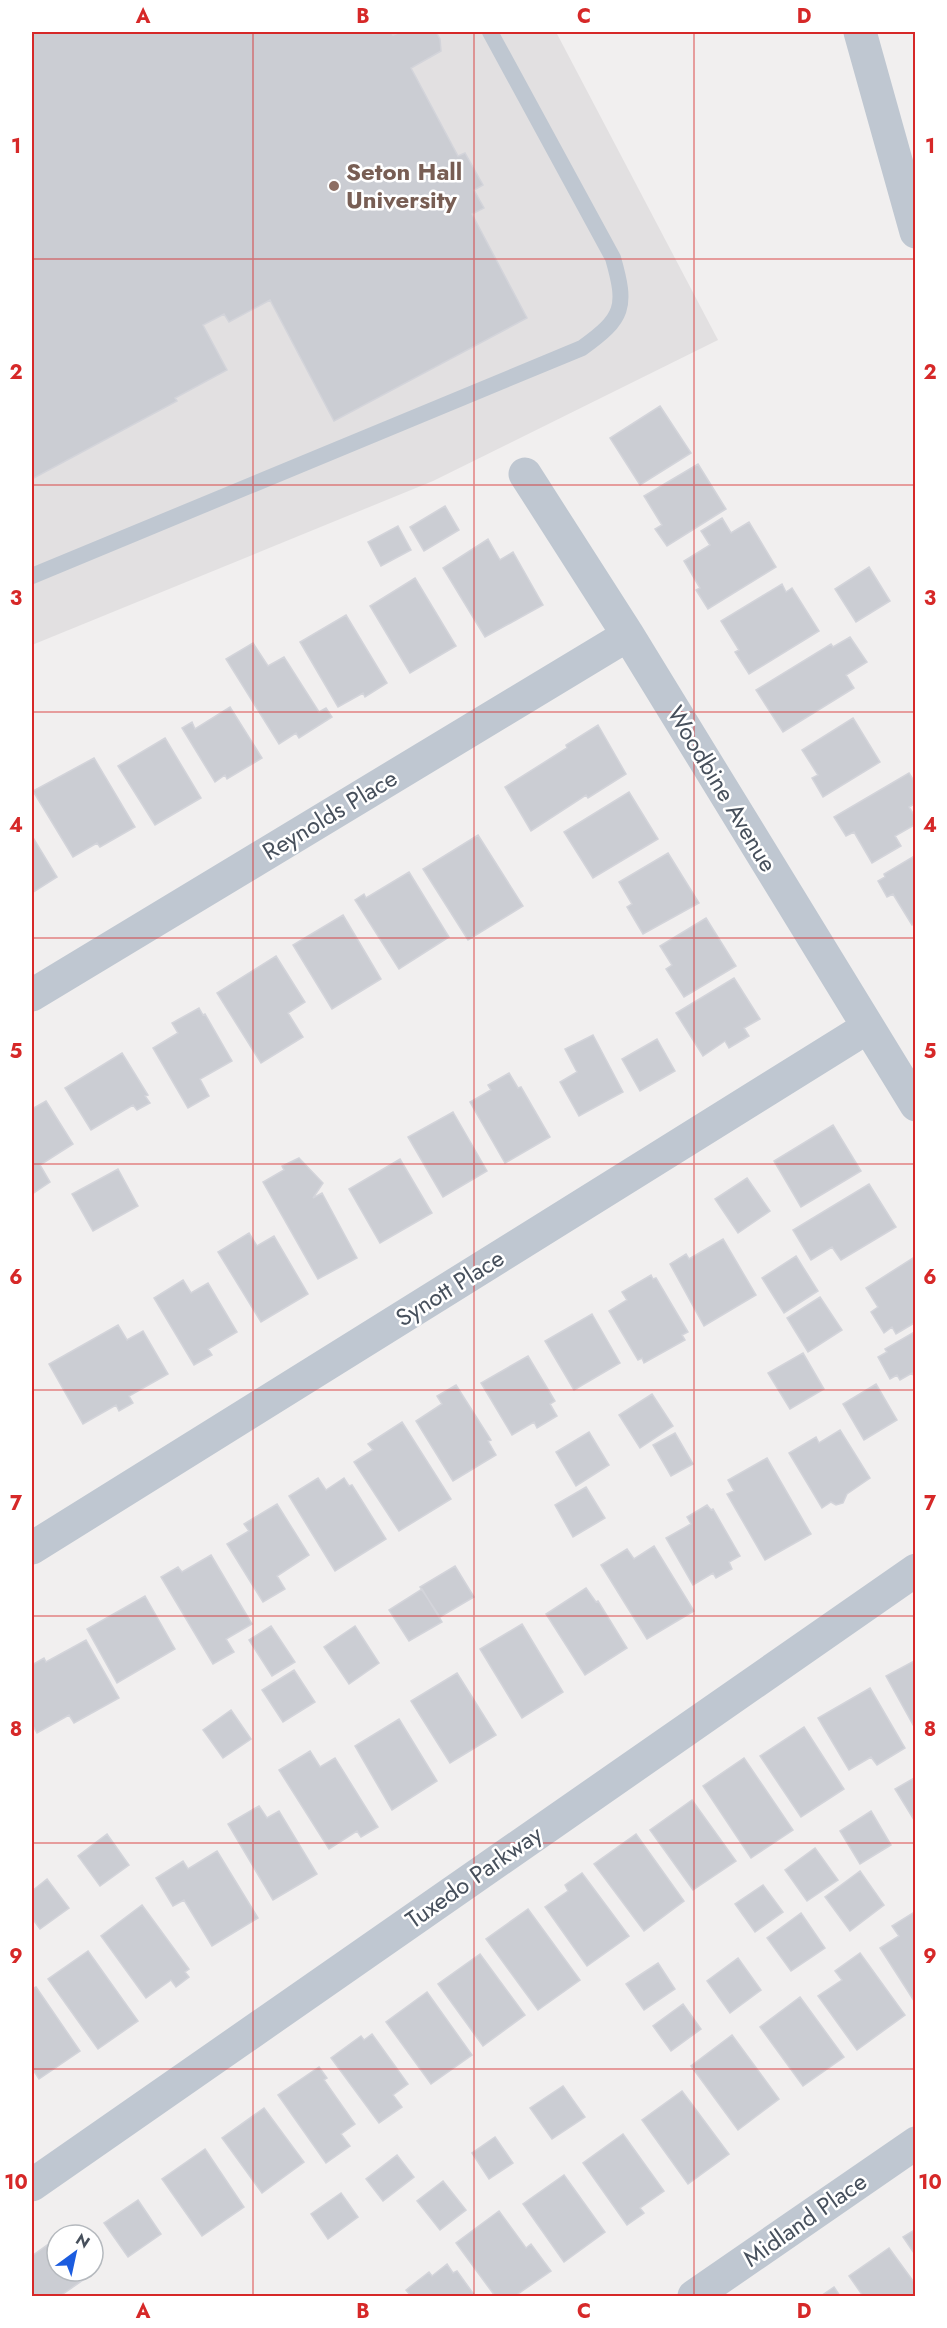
<svg xmlns="http://www.w3.org/2000/svg" width="947" height="2328" viewBox="0 0 947 2328" font-family="Jost,sans-serif">
<style>
.education{fill:#e2e0e1}
.building{fill:#cbcdd3;stroke:#d3d4da;stroke-width:1.5}
.lines{fill:none;stroke-linecap:round;stroke-linejoin:round}
.lane{stroke:#bfc7d1;stroke-width:16}
.street{stroke:#bfc7d1;stroke-width:33}
.grid{fill:none;stroke:#d62828;stroke-width:1.5;stroke-opacity:0.55}
.education-dot{fill:#8d6e63;stroke:#fff;stroke-width:2}
.labels{text-anchor:middle;stroke-width:5;stroke-linejoin:round;paint-order:stroke}
.education-label{font-size:24px;font-weight:bold;fill:#785e54;stroke:#fff;text-anchor:start}
.street-label{font-size:24px;fill:#47505c;stroke:#fff}
.neatline{fill:none;stroke:#d62828;stroke-width:2}
.grid-label{font-size:20px;text-anchor:middle;font-weight:bold;fill:#d62828}
</style>
<rect width="100%" height="100%" fill="#f1efef"/>
<path class="education" d="M32,32h524l162,308 -285,141 -401,164z"/>
<path class="building" d="M32,32h359l2,3 8,-3h35l4,7 1,12 -30,17 47,88 7,-3 18,32 -9,5 10,18 -12,6 55,104 -193,103 -64,-121 -41,22 -5,-8 -21,11 24,45 -52,28 2,3 -145,78z
M660,406l31,47 -51,32 -30,-47z
M698,464l28,45 -59,37 -12,-17 7,-4 -18,-29z
M445,506l14,24 -35,21 -14,-24z
M722,518l9,15 18,-11 27,45 -68,42 -12,-19 4,-2 -16,-27 26,-16 -9,-14z
M398,526l13,24 -30,16 -13,-24z
M488,539l12,21 13,-8 30,53 -58,32 -42,-69z
M869,567l21,34 -34,21 -21,-33z
M415,578l41,68 -46,27 -40,-67z
M782,584l4,8 6,-4 27,43 -70,43 -14,-22 4,-2 -18,-29z
M346,615l41,68 -22,14 -2,-4 -25,14 -38,-65z
M850,637l17,25 -21,13 8,13 -71,44 -27,-42 75,-46 2,3z
M253,643l15,23 16,-9 35,55 7,-4 6,9 -33,21 -3,-5 -17,11 -53,-85z
M230,707l32,51 -35,21 -2,-4 -10,7 -33,-54 10,-6 3,7z
M853,718l27,44 -57,35 -11,-19 6,-3 -16,-25z
M598,725l28,49 -38,24 -2,-3 -55,36 -26,-44 62,-39 -1,-3z
M165,738l36,60 -46,27 -37,-59z
M94,758l41,69 -35,20 -3,-4 -24,14 -40,-66z
M909,773l7,11v19l-7,4 7,11v6l-21,12 6,10 -29,17 -18,-31 -8,4 -12,-19z
M629,792l29,47 -65,39 -29,-46z
M478,835l45,71 -55,34 -45,-71z
M32,836l25,41 -25,16z
M668,853l31,50 -56,31 -16,-27 5,-3 -13,-22z
M916,855v68l-4,2 -19,-31 -6,3 -9,-16 7,-4 -1,-3z
M409,872l40,65 -50,32 -44,-69 9,-6 2,4z
M343,915l38,64 -49,30 -39,-64z
M706,918l30,48 -52,31 -18,-28 6,-4 -12,-19z
M276,956l29,46 -17,11 15,24 -42,26 -44,-70z
M734,978l26,41 -16,9 5,8 -20,12 -4,-7 -22,15 -27,-43z
M199,1008l4,7 2,-1 27,47 -32,18 9,17 -21,12 -35,-60 25,-15 -6,-10z
M593,1035l30,57 -44,24 -19,-34 17,-10 -12,-23z
M657,1039l18,32 -35,20 -18,-32z
M122,1053l26,42 -3,1 5,7 -13,7 -4,-5 -42,25 -26,-42z
M509,1073l9,15 3,-1 29,50 -45,26 -35,-61 21,-12 -3,-5z
M46,1101l27,43 -33,21 10,17 -18,12v-85z
M453,1112l34,59 -44,26 -35,-60z
M833,1125l28,46 -60,36 -27,-46z
M299,1158l24,25 -10,15 9,-5 35,65 -39,21 -55,-97 21,-12 -2,-4z
M400,1159l32,54 -52,30 -31,-54z
M118,1169l20,37 -45,25 -21,-37z
M747,1178l23,33 -32,22 -23,-34z
M869,1184l27,43 -55,33 -9,-13 -21,13 -18,-30z
M249,1233l8,13 17,-10 34,58 -47,28 -43,-70z
M723,1239l33,56 -52,31 -34,-62 16,-10 3,5z
M796,1256l22,35 -34,22 -22,-35z
M916,1256v66l-20,12 -4,-7 -8,6 -13,-21 7,-5 -12,-19z
M651,1275l2,4 3,-1 32,54 -6,3 3,5 -41,23 -2,-5 -4,2 -29,-49 18,-11 -5,-8z
M183,1280l8,13 17,-10 29,49 -29,17 4,6 -18,10 -40,-67z
M820,1297l22,33 -34,22 -21,-34z
M592,1314l28,49 -46,27 -29,-49z
M118,1325l9,15 16,-9 25,43 -39,22 4,7 -14,8 -3,-6 -33,19 -34,-60z
M916,1331v48l-4,-6 -12,7 -3,-5 -7,4 -12,-22 9,-5 -2,-3z
M803,1353l21,36 -34,20 -22,-36z
M528,1356l27,45 -5,3 7,12 -20,12 -3,-6 -22,13 -31,-52z
M876,1384l21,36 -33,20 -21,-36z
M456,1385l35,55 -3,1 8,14 -43,26 -37,-60 26,-17 -5,-8z
M652,1394l21,32 -33,22 -21,-33z
M402,1422l49,77 -52,32 -45,-69 19,-12 -5,-6z
M840,1430l30,48 -23,16 -4,9 -7,2 -5,-3 -9,6 -33,-55 27,-16 3,6z
M589,1432l20,33 -33,21 -20,-34z
M675,1433l18,31 -22,12 -18,-31z
M767,1458l44,76 -46,26 -38,-66 7,-3 -6,-11z
M318,1478l8,12 18,-12 5,8 3,-1 34,54 -51,32 -46,-75z
M586,1487l19,31 -32,19 -18,-32z
M277,1504l32,51 -32,21 8,13 -22,13 -36,-58 22,-13 -5,-7z
M707,1505l4,5 2,-1 27,47 -11,6 3,7 -16,9 -3,-5 -20,12 -27,-47 25,-14 -4,-7z
M654,1546l40,65 -47,28 -46,-74 26,-16 7,10z
M211,1555l41,69 -26,15 8,13 -21,12 -52,-87 17,-10 4,5z
M455,1566l19,31 -34,20 -20,-30z
M586,1588l10,14 2,-1 29,47 -42,27 -39,-61z
M422,1589l20,33 -33,19 -20,-31z
M145,1596l30,53 -58,34 -30,-54z
M522,1624l41,68 -41,26 -42,-69z
M271,1626l24,36 -23,14 -23,-36z
M355,1626l24,37 -30,21 -25,-37z
M86,1640l33,58 -45,25 -5,-8 -32,18 -5,-9v-59l12,-7 2,4z
M916,1660v70l-30,-54z
M294,1670l21,32 -32,20 -21,-32z
M457,1673l39,62 -46,28 -39,-62z
M870,1688l35,60 -28,17 -6,-8 -22,13 -31,-52z
M231,1710l20,29 -28,19 -20,-28z
M399,1719l38,62 -45,29 -37,-64z
M804,1727l40,62 -43,28 -41,-61z
M310,1751l10,16 15,-9 43,69 -17,10 -4,-6 -28,18 -50,-79z
M744,1758l49,72 -42,28 -48,-72z
M916,1777v46l-21,-34z
M692,1800l44,61 -43,29 -43,-60z
M259,1806l8,12 12,-7 38,63 -44,26 -45,-76z
M871,1811l20,34 -31,19 -20,-33z
M107,1834l22,31 -29,21 -22,-30z
M636,1834l48,67 -40,30 -50,-67z
M815,1848l23,32 -31,21 -22,-31z
M217,1851l41,67 -46,28 -28,-46 -11,6 -17,-28 27,-17 5,8z
M860,1871l24,34 -34,26 -25,-34z
M582,1873l47,63 -42,30 -42,-59 23,-16 -3,-6z
M47,1879l22,29 -29,21 -8,-11v-27z
M763,1885l20,27 -28,20 -20,-28z
M142,1905l47,64 -4,3 4,5 -13,10 -5,-7 -25,18 -45,-62z
M528,1909l52,71 -42,30 -52,-71z
M916,1911v93l-36,-56 19,-12 -7,-10z
M801,1913l24,35 -34,23 -24,-33z
M88,1951l50,70 -40,28 -50,-70z
M860,1953l45,62 -48,35 -39,-54 24,-16 -7,-9z
M480,1954l45,61 -42,31 -45,-62z
M738,1958l23,32 -31,23 -23,-32z
M658,1963l17,26 -31,21 -18,-26z
M36,1987l44,64 -41,28 -7,-11v-79z
M427,1992l45,63 -41,29 -45,-62z
M800,1997l44,60 -41,29 -43,-59z
M683,2004l18,25 -30,22 -18,-25z
M372,2034l36,50 -15,11 9,12 -23,16 -48,-65 30,-22 3,4z
M732,2035l47,64 -41,31 -47,-64z
M319,2067l8,11 -3,2 31,44 -14,10 9,12 -24,17 -48,-68z
M563,2086l22,31 -33,22 -22,-31z
M682,2091l47,63 -41,30 -46,-64z
M264,2108l40,54 -42,31 -40,-55z
M623,2134l41,57 -24,17 4,5 -17,12 -44,-62z
M495,2137l18,26 -24,16 -17,-26z
M205,2149l39,58 -42,29 -40,-57z
M397,2155l17,22 -31,24 -17,-22z
M564,2175l41,57 -41,30 -41,-58z
M443,2181l23,29 -26,20 -23,-29z
M341,2193l17,24 -30,22 -17,-25z
M138,2200l23,34 -33,23 -24,-34z
M499,2211l27,37 5,-4 20,27 -36,25h-20l-39,-53z
M916,2229v27l-13,-19z
M57,2238v33h36v-5l3,5 -36,25h-28v-40z
M889,2248l27,37v11h-53l-14,-20z
M447,2264l6,9 4,-2 18,25h-64l-5,-6 23,-18 3,4z
M834,2287l6,9h-19z"/>
<g class="lines">
<path class="lane" d="M32,576l550,-228c42,-30 45,-41 31,-90l-123,-226"/>
<path class="street" d="M860,32l56,200
M525,474l103,161 288,470
M32,995l596,-360
M32,1548l836,-521
M32,2185l884,-615
M694,2296l222,-153"/>
</g>
<path class="grid" d="M253,32v2264M474,32v2264M694,32v2264M32,259h884M32,485h884M32,712h884M32,938h884M32,1164h884M32,1390h884M32,1616h884M32,1843h884M32,2069h884"/>
<circle class="education-dot" cx="334" cy="186" r="6"/>
<g class="labels">
<g class="education-label">
<text x="346" y="180">Seton Hall<tspan x="346" dy="28">University</tspan></text>
</g>
<g class="street-label">
<text transform="translate(722 789) rotate(59)" y="8">Woodbine Avenue</text>
<text transform="translate(330 815) rotate(-31)" y="8">Reynolds Place</text>
<text transform="translate(450 1288) rotate(-32)" y="8">Synott Place</text>
<text transform="translate(474 1877) rotate(-35)" y="8">Tuxedo Parkway</text>
<text transform="translate(805 2220) rotate(-35)" y="8">Midland Place</text>
</g>
</g>
<rect width="947" height="2328" fill="none" stroke="#ffffff" stroke-width="66"/>
<g transform="translate(75 2253) rotate(33)"><circle r="28" fill="#ffffff" stroke="#b5b9be" stroke-width="1.5"/>
<path d="M0-4.5L10 22L0 15L-10 22Z" fill="#1b5cdf"/>
<text y="-9" font-size="16" font-weight="bold" text-anchor="middle" fill="#47505c">N</text>
</g>
<rect x="33" y="33" width="881" height="2262" class="neatline"/>
<g class="grid-label">
<text x="143" y="23">A</text>
<text x="363" y="23">B</text>
<text x="584" y="23">C</text>
<text x="804" y="23">D</text>
<text x="16" y="153">1</text>
<text x="930" y="153">1</text>
<text x="16" y="379">2</text>
<text x="930" y="379">2</text>
<text x="16" y="605">3</text>
<text x="930" y="605">3</text>
<text x="16" y="832">4</text>
<text x="930" y="832">4</text>
<text x="16" y="1058">5</text>
<text x="930" y="1058">5</text>
<text x="16" y="1284">6</text>
<text x="930" y="1284">6</text>
<text x="16" y="1510">7</text>
<text x="930" y="1510">7</text>
<text x="16" y="1736">8</text>
<text x="930" y="1736">8</text>
<text x="16" y="1963">9</text>
<text x="930" y="1963">9</text>
<text x="16" y="2189">10</text>
<text x="930" y="2189">10</text>
<text x="143" y="2318">A</text>
<text x="363" y="2318">B</text>
<text x="584" y="2318">C</text>
<text x="804" y="2318">D</text>
</g>
</svg>
